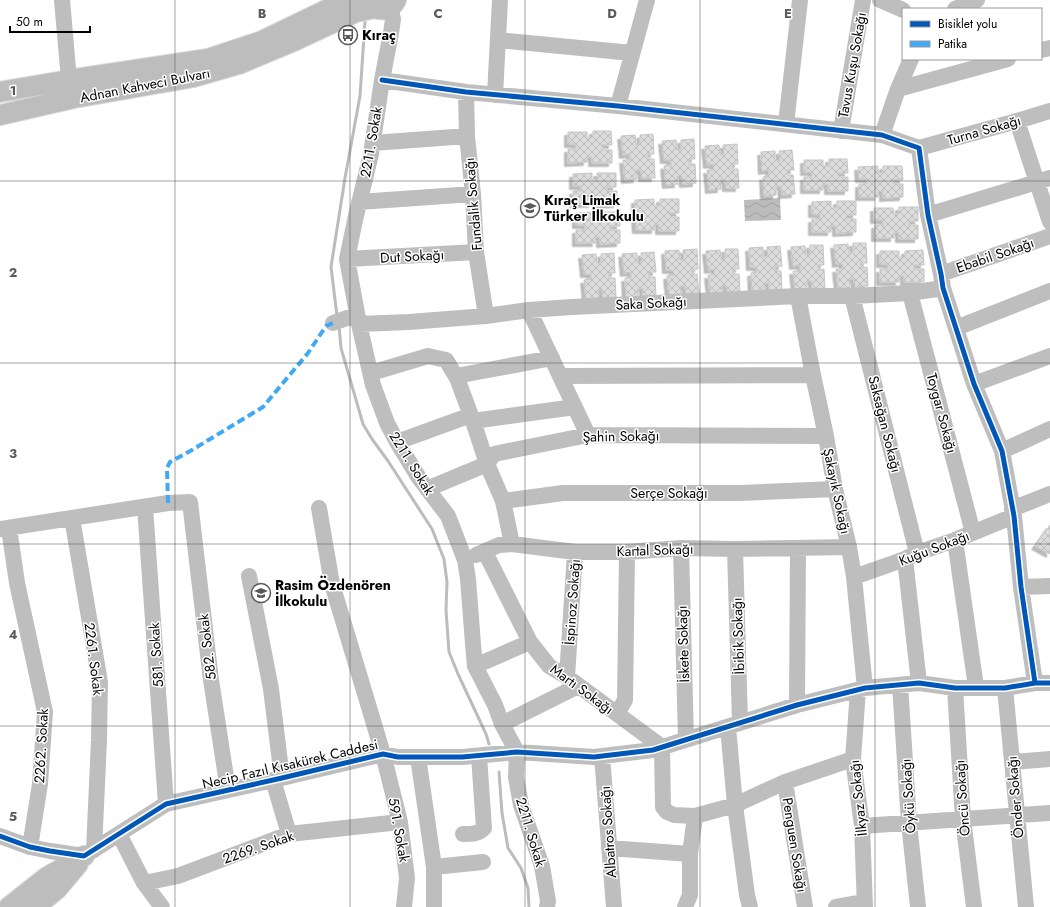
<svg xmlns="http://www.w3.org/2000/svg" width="1050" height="907" viewBox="0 0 1050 907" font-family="Jost,sans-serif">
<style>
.water{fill:url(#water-waves)}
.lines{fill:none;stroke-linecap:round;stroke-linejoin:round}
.stream{stroke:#bcbcbc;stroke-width:3}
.building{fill:url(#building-cross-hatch);stroke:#c5c5c5;filter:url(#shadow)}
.major-casing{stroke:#dbdbdb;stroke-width:22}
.minor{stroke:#bebebe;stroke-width:16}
.major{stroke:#bdbdbd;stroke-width:20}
.quiet{stroke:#3fa9f5;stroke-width:4;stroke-dasharray:8 4;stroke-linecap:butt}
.cycleway-casing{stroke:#fff;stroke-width:8}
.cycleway{stroke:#0057b8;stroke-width:5}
.grid{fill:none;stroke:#595959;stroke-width:1;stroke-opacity:0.55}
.labels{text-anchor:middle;stroke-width:3;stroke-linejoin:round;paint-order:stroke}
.poi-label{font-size:14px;font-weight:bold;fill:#000;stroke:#fff;text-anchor:start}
.street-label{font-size:14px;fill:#000;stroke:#fff}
.grid-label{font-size:13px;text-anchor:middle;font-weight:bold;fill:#595959;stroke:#fff;stroke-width:3;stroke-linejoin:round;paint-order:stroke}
</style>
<defs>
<pattern id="water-waves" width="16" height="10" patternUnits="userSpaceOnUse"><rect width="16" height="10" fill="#bcbcbc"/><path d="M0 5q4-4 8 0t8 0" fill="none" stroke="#a0a0a0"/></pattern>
<pattern id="building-cross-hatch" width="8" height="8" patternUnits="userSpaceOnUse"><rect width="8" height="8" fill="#dcdcdc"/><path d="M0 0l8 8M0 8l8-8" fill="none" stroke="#bbb"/></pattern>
<filter id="shadow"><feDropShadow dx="-3.5" dy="3.5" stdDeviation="0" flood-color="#0004"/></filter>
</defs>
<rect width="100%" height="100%" fill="#fff"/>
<path class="water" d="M780,198l1,22 -36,1 -1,-21z"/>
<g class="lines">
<path class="stream" d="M337,316l-6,-49 14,-89 15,-82 5,-75 -2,-4
M339,326l2,22 22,76 9,15 16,22 44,68 12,30 3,23 -1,28 3,42 9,22 28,60 3,10
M499,772l3,41 6,35 13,20 7,20 1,19"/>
</g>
<path class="building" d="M593,131h18l1,14h-10v5h10v13h-20v-6h-5v5l-19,1v-14h8v-5h-8v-12h19v6h6z
M653,134l1,20h-6v5h6l1,19h-13l-1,-8h-5l1,9 -12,1 -2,-20h7v-6l-7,1 -2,-19 14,-1 1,10 4,-1v-9z
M694,139l1,20h-6v5h6l1,19 -13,1 -1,-9 -5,1 1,8 -12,1 -2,-19 7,-1v-1l-1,-4h-6l-2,-19 14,-1 1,10 4,-1v-9z
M737,144l1,20h-6v5h6l1,19h-13l-1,-8h-5l1,9 -12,1 -2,-20h7v-1l-1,-5 -6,1 -2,-19 14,-1 1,10 4,-1 -1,-9z
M792,150l2,20h-7l1,5h5l2,19 -13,1 -1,-9 -5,1v8l-12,1 -1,-19 6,-1v-6l-7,1 -1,-19 14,-1v10h5l-1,-10z
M829,159h18l1,14h-10v4h10v14h-20v-7h-5v6h-19v-13h8v-5h-8v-12h19v6h6z
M878,166v7h5v-7h19l1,14h-10v4h10v13l-20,1v-7h-5v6h-19v-13h8v-5h-8l-1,-12z
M592,173v7h6l-1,-7h19v14h-9v4h10v13l-20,1v-7h-5v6h-19v-13h8v-5h-8v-12z
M654,199v7h6v-7h19v14h-10l1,4h9v14h-20v-7h-4v6h-19l-1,-13h9v-5h-9v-12z
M831,201v7h6v-7h19v14h-10v4h10v13l-20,1v-7h-5v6h-19v-13h8v-5h-8v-12z
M899,207h19v14h-9v4h9v14h-19v-7h-5v6h-19v-13h8v-5h-9v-12h19l1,6h5z
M595,212v7h6v-7h19v14h-10v4h10v13l-20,1v-7h-5l1,6h-20v-13h9v-5h-9v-12z
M853,243h13l1,20h-6v5l6,-1 1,19 -13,1 -1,-8h-5l1,9h-12l-2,-19h7v-2l-1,-4 -6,1 -2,-19 14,-1 1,9h4z
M810,245h13l1,20h-6v5l6,-1 1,19 -13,1v-8h-5v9h-12l-2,-19h7v-6l-7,1 -2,-19 14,-1 1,9h4z
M780,246l2,20 -7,1v4h6l1,19 -13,1v-8h-5v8l-12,1 -1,-19 6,-1v-5h-7l-1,-19 14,-1v10h5l-1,-10z
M697,249l1,20 -6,1v4h5l2,19 -13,1 -1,-8h-5l1,8 -12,1 -2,-19 7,-1 -1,-5h-7l-1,-19 14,-1 1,10h4l-1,-10z
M725,249h13l1,20h-6v5h6l1,18 -13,1 -1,-8h-4v9h-12l-2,-19h7v-6l-7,1 -2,-19 14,-1 1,10 4,-1z
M923,250l1,15h-10v4h10v13h-20v-6h-5v6h-19v-13h8v-5h-8v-13h19v7h6v-7z
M654,252l2,20h-7v5h6l1,19h-13v-8h-5v9l-12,1 -1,-20h6v-6l-7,1 -2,-19 15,-1v10l5,-1 -1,-9z
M614,253l1,20h-6v5h6l1,19 -13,1 -1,-9 -4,1v8l-12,1 -2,-19 7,-1v-5h-7l-2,-19 14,-1 1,10h4v-10z
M1050,525v29l-15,-8z"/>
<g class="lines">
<g class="major-casing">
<path id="major" d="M367,0c7,12 22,13 29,0
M0,92l69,-12 139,-21 54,-18 85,-41
M0,115l74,-17 120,-21 45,-13 57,-24 60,-28 19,-4
M9,907l38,-30 37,-21
M35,907l22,-18 21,-25"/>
</g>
<path class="minor" d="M62,0l7,80
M880,0l23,10
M390,7l3,12 -2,14 -9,47 -11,74 -16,66 -8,39 12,65 14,61 14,38 10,19 22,36 29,38 17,44 3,19 5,65 2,22 20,39 7,19 15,28 -1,25 5,28 21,61 6,35 -1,6
M955,9l22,-9
M498,40l134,13
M1041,50l9,-2
M382,80l84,12 152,14 264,29 37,13 9,67 13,59 2,14 31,96 28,67 12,65 7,71 14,96
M898,89l110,-30
M466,92l1,44 6,58 3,58 10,64
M495,95l5,-95
M618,106l29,-106
M1017,121l33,101
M786,124l14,-124
M841,131l22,-131
M882,135l16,-46 13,-30
M373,143l94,-7
M919,148l98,-27 33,-10
M359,202l114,-8
M928,215l122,-37
M347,259l129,-7
M941,274l109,-38
M910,293l63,240
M798,296l15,79 13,61 9,53 14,58 5,30 11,111
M852,296l65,257
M529,310l31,66 253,-1
M333,323l14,-5 10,-1
M359,324l50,-2 77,-6 43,-6 43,-3 226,-11h54l58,-3 33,-5
M956,328l94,-37
M371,373l57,-17 18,4 11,18 16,43 14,43 16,37 9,43
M456,376l96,-18
M560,376l28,59
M974,384l76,-28
M473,421l102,-14
M397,442l74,-27
M1002,451l48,-22
M427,489l60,-25 7,-10 94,-19 238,1
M503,501l60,-8h177l95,-4
M145,507l21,297
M319,508l13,76 51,170 17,68 7,56 -3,29
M1012,509l38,-15
M72,518l28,164 -1,58 -5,110
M9,528l8,55 28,129 -5,72 -10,63
M0,529l168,-26 22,-1 21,178 17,110
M955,540l21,147
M681,548l5,192
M735,549l5,174
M485,552l45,90 19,24 18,11 95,70 1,60 4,5 7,3 21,1 40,-11 50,-23 68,-23
M476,555l23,-10 13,-1 63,8h52l54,-4 54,1 114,-2
M905,559l14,124
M249,576l22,113 11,89
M854,577l51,-18 12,-6 38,-13 59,-24
M1021,587l29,-1
M475,666l55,-24
M567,677l8,-125
M900,685l9,138 9,84
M955,688l8,131 11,88
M1005,688l21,219
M858,690l-5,69 9,67 3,81
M797,705l1,-157
M617,714l8,-14 2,-148
M502,724l76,-38
M728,727l7,78 12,90 3,12
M602,756l12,151
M418,757l16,110v40
M1012,762l38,-3
M273,780l16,54
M785,782l20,125
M862,826l188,-13
M119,834l25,49 18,24
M463,834c9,0 16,0 21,-6l-5,-72
M0,836l30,11 20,4 34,5 82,-52 116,-26 101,-24 15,3h64l55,-5 77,5 59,-7 144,-45 68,-17 54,-5 36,5h50l30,-5h15
M609,848l81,6v41l-5,12
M690,854l5,-38
M434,867l49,-5
M144,883l34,-7 111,-42 111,-12
M836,907l28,-5"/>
<use href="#major" class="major"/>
<path class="quiet" d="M168,503l-1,-35 3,-6 22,-12 71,-43 45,-54 18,-27 7,-3"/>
<g class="cycleway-casing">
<path id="cycleway" d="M382,80l84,12 152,14 264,29 37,13 9,67 13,59 2,14 31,96 28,67 12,65 7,71 14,96
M0,836l30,11 20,4 34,5 82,-52 116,-26 101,-24 15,3h64l55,-5 77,5 59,-7 144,-45 68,-17 54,-5 36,5h50l30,-5h15"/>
</g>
<use href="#cycleway" class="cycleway"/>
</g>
<path class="grid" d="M175,0v907M350,0v907M525,0v907M700,0v907M875,0v907M0,181h1050M0,363h1050M0,544h1050M0,726h1050"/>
<defs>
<g id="bus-ring" transform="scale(1)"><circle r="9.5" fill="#fff" stroke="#595959" stroke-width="1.5"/><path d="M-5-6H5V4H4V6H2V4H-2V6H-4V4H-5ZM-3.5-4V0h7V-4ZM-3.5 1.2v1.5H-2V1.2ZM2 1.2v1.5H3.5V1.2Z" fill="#595959"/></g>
<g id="school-ring" transform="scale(1)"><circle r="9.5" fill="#fff" stroke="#595959" stroke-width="1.5"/><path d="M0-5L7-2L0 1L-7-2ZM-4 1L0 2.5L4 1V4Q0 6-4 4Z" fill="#595959"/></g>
</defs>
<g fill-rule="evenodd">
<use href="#bus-ring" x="348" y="35"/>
<use href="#school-ring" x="530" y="208"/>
<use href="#school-ring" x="261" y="593"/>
</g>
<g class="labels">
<g class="poi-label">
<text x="362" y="40">Kıraç</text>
<text x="544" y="205">Kıraç Limak<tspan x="544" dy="16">Türker İlkokulu</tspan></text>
<text x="275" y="590">Rasim Özdenören<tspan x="275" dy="16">İlkokulu</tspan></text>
</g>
<g class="street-label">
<text transform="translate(852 65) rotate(-80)" y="5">Tavus Kuşu Sokağı</text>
<text transform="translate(145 85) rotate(-11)" y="5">Adnan Kahveci Bulvarı</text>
<text transform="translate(984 130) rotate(-16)" y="5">Turna Sokağı</text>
<text transform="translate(371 142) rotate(-80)" y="5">2211. Sokak</text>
<text transform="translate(473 204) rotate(-95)" y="5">Fundalık Sokağı</text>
<text transform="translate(995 255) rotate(-19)" y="5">Ebabil Sokağı</text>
<text transform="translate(412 256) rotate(-3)" y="5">Dut Sokağı</text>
<text transform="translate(651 303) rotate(-3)" y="5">Saka Sokağı</text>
<text transform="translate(942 413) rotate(75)" y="5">Toygar Sokağı</text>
<text transform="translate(885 424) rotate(76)" y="5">Saksağan Sokağı</text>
<text transform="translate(621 436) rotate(-1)" y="5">Şahin Sokağı</text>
<text transform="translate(412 463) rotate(58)" y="5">2211. Sokak</text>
<text transform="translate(837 491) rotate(78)" y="5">Şakayık Sokağı</text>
<text x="669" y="498">Serçe Sokağı</text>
<text transform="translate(934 548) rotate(-21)" y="5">Kuğu Sokağı</text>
<text transform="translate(655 550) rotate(-2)" y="5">Kartal Sokağı</text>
<text transform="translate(572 602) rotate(-86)" y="5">İspinoz Sokağı</text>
<text transform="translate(738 636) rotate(-92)" y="5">İbibik Sokağı</text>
<text transform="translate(683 644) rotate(-92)" y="5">İskete Sokağı</text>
<text transform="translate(207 647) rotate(-97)" y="5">582. Sokak</text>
<text transform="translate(156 655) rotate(-94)" y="5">581. Sokak</text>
<text transform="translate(94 659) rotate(83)" y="5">2261. Sokak</text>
<text transform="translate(582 689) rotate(36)" y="5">Martı Sokağı</text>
<text transform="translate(41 746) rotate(-87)" y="5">2262. Sokak</text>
<text transform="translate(290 764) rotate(-13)" y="5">Necip Fazıl Kısakürek Caddesi</text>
<text transform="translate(908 796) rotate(-94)" y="5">Öykü Sokağı</text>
<text transform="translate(1015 797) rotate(-95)" y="5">Önder Sokağı</text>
<text transform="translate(858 798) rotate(-96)" y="5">İlkyaz Sokağı</text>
<text transform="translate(962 798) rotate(-94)" y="5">Öncü Sokağı</text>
<text transform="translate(399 830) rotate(80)" y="5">591. Sokak</text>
<text transform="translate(531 832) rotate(73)" y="5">2211. Sokak</text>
<text transform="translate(608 832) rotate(-94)" y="5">Albatros Sokağı</text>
<text transform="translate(795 845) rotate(81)" y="5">Penguen Sokağı</text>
<text transform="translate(258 847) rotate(-19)" y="5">2269. Sokak</text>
</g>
</g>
<g class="grid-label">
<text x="262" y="18">B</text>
<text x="438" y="18">C</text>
<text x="612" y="18">D</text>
<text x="788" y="18">E</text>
<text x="13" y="95">1</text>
<text x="13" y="277">2</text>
<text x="13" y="458">3</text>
<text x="13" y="639">4</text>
<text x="13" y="821">5</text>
</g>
<rect x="902" y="8" width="140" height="52" fill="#ffffff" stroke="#999999"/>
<rect x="910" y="21" width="20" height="6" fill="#0057b8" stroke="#999999"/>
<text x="938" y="28" font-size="12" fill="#000000">Bisiklet yolu</text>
<rect x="910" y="41" width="20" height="6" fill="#3fa9f5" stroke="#999999"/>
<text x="938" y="48" font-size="12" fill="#000000">Patika</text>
<path d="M10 26v6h80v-6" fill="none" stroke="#000000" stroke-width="2"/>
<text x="16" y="26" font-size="12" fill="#000000" stroke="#ffffff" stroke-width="3" paint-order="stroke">50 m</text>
</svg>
